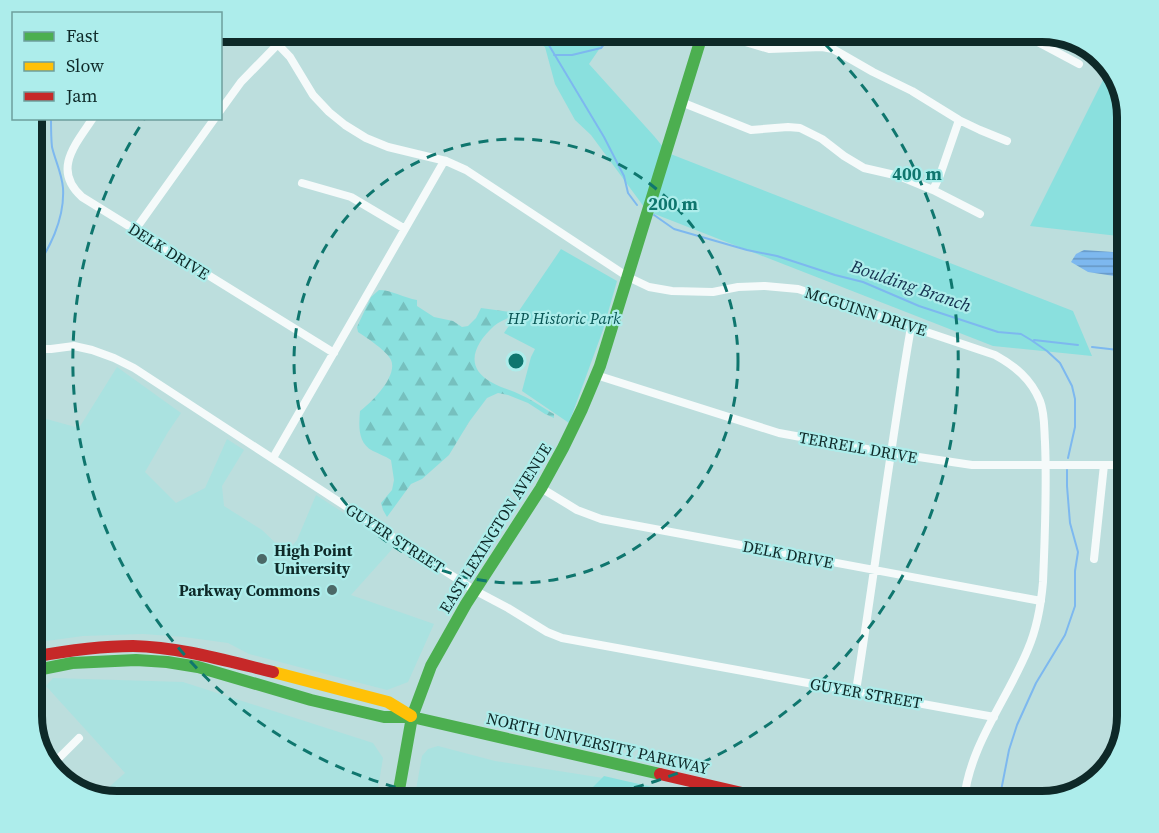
<svg xmlns="http://www.w3.org/2000/svg" width="1159" height="833" viewBox="0 0 1159 833" font-family="'Source Serif 4',serif">
<style>
.built{fill:#aae2e0}
.green{fill:#8ae0de}
.forest{fill:url(#forest-firs)}
.water{fill:url(#water-rules)}
.lines{fill:none;stroke-linecap:round;stroke-linejoin:round}
.stream{stroke:#7db8ef;stroke-width:2}
.street{stroke:#f5fafa;stroke-width:8}
.fast{stroke:#4caf50;stroke-width:12}
.slow{stroke:#ffc107;stroke-width:12}
.jam{stroke:#c62828;stroke-width:12}
.ring{fill:none;stroke:#0f766e;stroke-width:3;stroke-dasharray:10 8}
.poi-dot{fill:#4b6867;stroke:#adedeb;stroke-width:2}
.labels{text-anchor:middle;stroke-width:4.5;stroke-linejoin:round;paint-order:stroke}
.street-label{font-size:16px;fill:#0e2928;stroke:#adedeb}
.park-label{font-size:16px;font-style:italic;fill:#065352;stroke:#adedeb}
.poi-label{font-size:16px;font-weight:bold;fill:#0e2928;stroke:#adedeb;text-anchor:start}
.water-label{font-size:18px;font-style:italic;fill:#13304f;stroke:#adedeb}
.rim{fill:none;stroke:#0e2928;stroke-width:8}
.centre{fill:#0f766e;stroke:#adedeb;stroke-width:3}
.ring-label{font-size:18px;text-anchor:middle;font-weight:bold;fill:#0f766e;stroke:#adedeb;stroke-width:4.5;stroke-linejoin:round;paint-order:stroke}
</style>
<defs>
<pattern id="forest-firs" width="22" height="20" patternUnits="userSpaceOnUse" patternTransform="scale(1.5)"><rect width="22" height="20" fill="#8ae0de"/><path d="M5 1l3.5 6h-7zM16 11l3.5 6h-7z" fill="#76c0be"/></pattern>
<pattern id="water-rules" width="6" height="5" patternUnits="userSpaceOnUse" patternTransform="scale(1.5)"><rect width="6" height="5" fill="#7db8ef"/><path d="M0 2.5h6" fill="none" stroke="#6596c2"/></pattern>
</defs>
<rect width="100%" height="100%" fill="#bcdedd"/>
<path class="built" d="M117,367l64,46 -13,19 -23,40 31,31 29,-15 22,-49 17,11 -22,36 2,20 38,24 24,23 11,-13 19,-45 79,51 -44,49 83,29 -26,58 -21,8 -138,-36 -21,-11 -44,-6 -41,-3 -60,2 -51,7v-228l47,13z
M53,678l130,4 190,61 10,15 -7,43h-247l-20,-14 16,-14 -79,-87z
M438,746l57,15 178,28 57,12h-316l8,-45 6,-7z"/>
<path class="green" d="M521,32h90l-22,32 65,72 14,17 405,158 19,45 -99,-10 -346,-135 -56,-76 -16,-15 -20,-36 -10,-37z
M1109,68l10,11 8,38v120l-97,-11z
M561,249l56,32 -14,49 -34,93 -47,-32 9,-34 4,-8 -31,-16z
M604,776l108,25h-133z"/>
<path class="forest" d="M379,290c13,0 25,8 38,10v6l17,11 19,4 9,6 6,-1 8,-8 5,-10 29,4 4,2c-6,5 -14,7 -20,12 -20,18 -30,41 -3,56 10,6 21,8 30,13 12,5 22,13 33,19v4l-9,-4 -17,-11 -20,-8 -10,-2 -11,5 -18,24 -20,33 -27,24 -11,5 -24,33 -4,-7 -2,-7 11,-13 2,-10 -3,-20c-6,-4 -12,-6 -18,-9 -16,-8 -14,-26 -13,-40 12,-9 38,-35 31,-51 -4,-9 -24,-22 -33,-28l-1,-5 14,-30z"/>
<path class="water" d="M1084,250l43,3v25l-39,-6 -17,-10 5,-8z"/>
<g class="lines">
<path class="stream" d="M541,32l63,105 20,39 4,17 9,12
M554,55h18l29,-7 13,-16
M654,215l20,14 73,21 30,6 58,19 28,7 56,24 79,26 23,2 10,6 16,11 13,12 12,23 3,13v28l-7,31
M32,275c17,-26 33,-55 31,-87 -1,-14 -8,-28 -11,-41 -1,-9 -1,-19 -1,-29
M1034,340l44,5
M1092,347l35,4
M999,801l10,-51 8,-25 19,-42 29,-48 10,-29v-35l3,-19 -8,-29 -3,-37v-16"/>
<path class="street" d="M266,32l24,25 23,38 16,17 16,13 21,13 22,9 58,14 20,9 162,107 21,10 23,4 41,1 25,-5 27,-1 33,3 197,66c20,11 36,24 45,46 5,13 4,27 5,41 2,47 0,94 -2,140 -2,23 -6,46 -15,67 -21,51 -59,97 -64,152
M1019,32l60,32
M681,102l70,28 37,-3 12,1 22,11 22,17 20,12 35,8 34,14 7,-15 19,-55 -47,-29 -39,-19 -40,-23 -11,-2 -53,2 -57,-17
M220,111l21,-29 37,-38
M93,118c-18,27 -41,52 -11,79l252,156
M959,120l21,10 27,11
M302,183l49,14 54,32
M933,190l47,24
M135,230l80,-112
M32,349h19l23,-3 18,4 22,8 20,10 340,222 34,18 39,24 15,6 432,79
M596,375l183,58 93,17 100,15h155
M273,458l170,-295 3,-2
M541,488l36,22 24,9 440,82
M1094,559l10,-94
M856,691c19,-121 34,-243 55,-364
M51,766l28,-28"/>
<path class="fast" d="M32,671l40,-8 64,-3 31,2 31,5 113,33 73,17h28l248,57
M397,801l15,-84 19,-51 35,-62 75,-116 22,-40 19,-39 18,-43 103,-334"/>
<path class="slow" d="M273,672l115,30 23,14"/>
<path class="jam" d="M32,657c33,-6 67,-11 101,-11 47,1 94,15 140,26
M660,774l116,27"/>
</g>
<g class="ring">
<circle cx="516" cy="361" r="222"/>
<path d="M466 801A443 443 0 0 1 144 120M812 32A443 443 0 0 1 566 801"/>
</g>
<g class="poi-dot">
<circle cx="262" cy="559" r="6"/>
<circle cx="332" cy="590" r="6"/>
</g>
<g class="labels">
<g class="street-label">
<text transform="translate(169 251) rotate(32)" y="6">DELK DRIVE</text>
<text transform="translate(866 311) rotate(18)" y="6">MCGUINN DRIVE</text>
<text transform="translate(858 447) rotate(10)" y="6">TERRELL DRIVE</text>
<text transform="translate(495 528) rotate(-58)" y="6">EAST LEXINGTON AVENUE</text>
<text transform="translate(395 538) rotate(33)" y="6">GUYER STREET</text>
<text transform="translate(788 554) rotate(11)" y="6">DELK DRIVE</text>
<text transform="translate(866 693) rotate(10)" y="6">GUYER STREET</text>
<text transform="translate(598 743) rotate(13)" y="6">NORTH UNIVERSITY PARKWAY</text>
</g>
<g class="park-label">
<text x="564" y="324">HP Historic Park</text>
</g>
<g class="poi-label">
<text x="274" y="556">High Point<tspan x="274" dy="18">University</tspan></text>
<text x="320" y="596" text-anchor="end">Parkway Commons</text>
</g>
<g class="water-label">
<text transform="translate(911 286) rotate(19)" y="6">Boulding Branch</text>
</g>
</g>
<path d="M0 0H1159V833H0ZM117 42H1042A75 75 0 0 1 1117 117V716A75 75 0 0 1 1042 791H117A75 75 0 0 1 42 716V117A75 75 0 0 1 117 42Z" fill="#adedeb" fill-rule="evenodd"/>
<path class="rim" d="M117 42H1042A75 75 0 0 1 1117 117V716A75 75 0 0 1 1042 791H117A75 75 0 0 1 42 716V117A75 75 0 0 1 117 42Z"/>
<circle cx="516" cy="361" r="9" class="centre"/>
<g class="ring-label">
<text x="917" y="180">400 m</text>
<text x="673" y="210">200 m</text>
</g>
<rect x="12" y="12" width="210" height="108" fill="#adedeb" stroke="#6d9f9d" stroke-width="1.5"/>
<rect x="24" y="32" width="30" height="9" fill="#4caf50" stroke="#6d9f9d" stroke-width="1.5"/>
<text x="66" y="42" font-size="18" fill="#0e2928">Fast</text>
<rect x="24" y="62" width="30" height="9" fill="#ffc107" stroke="#6d9f9d" stroke-width="1.5"/>
<text x="66" y="72" font-size="18" fill="#0e2928">Slow</text>
<rect x="24" y="92" width="30" height="9" fill="#c62828" stroke="#6d9f9d" stroke-width="1.5"/>
<text x="66" y="102" font-size="18" fill="#0e2928">Jam</text>
</svg>
